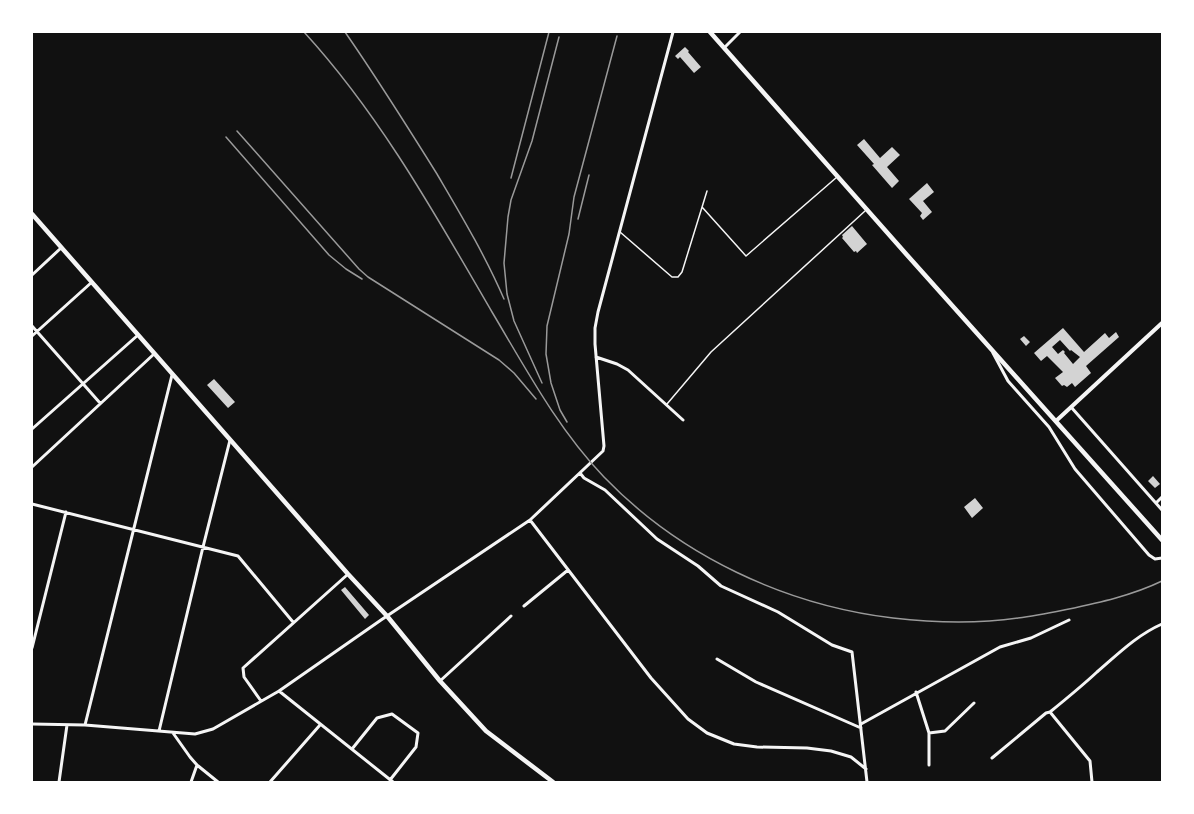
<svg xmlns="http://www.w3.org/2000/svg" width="1194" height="814" viewBox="0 0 1194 814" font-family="'Times New Roman',serif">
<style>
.building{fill:#d3d3d3;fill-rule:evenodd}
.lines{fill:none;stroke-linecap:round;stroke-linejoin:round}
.service{stroke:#f5f5f5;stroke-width:1.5}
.minor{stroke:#f5f5f5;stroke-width:3}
.tertiary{stroke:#f5f5f5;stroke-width:4}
.secondary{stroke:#f5f5f5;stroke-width:4.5}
.primary{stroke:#f5f5f5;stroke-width:4.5}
.rail{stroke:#9a9a9a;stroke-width:1.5}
</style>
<rect width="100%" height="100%" fill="#111"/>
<path class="building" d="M685,47l4,4 -1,1 13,15 -7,6 -14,-16 -2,2 -3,-3z
M864,139l16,19 12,-11 8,8 -13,12 12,14 -7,7 -20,-23 2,-1 -17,-19z
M927,183l7,9 -11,9 9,11 -9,8 -3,-4 2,-3 -13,-14z
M852,226l15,18 -10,9 -1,-2 -2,1 -12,-14 1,-1 -1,-2z
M1063,328l21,24 21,-19 4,5 7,-6 3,5 -33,29 5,7 -16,14 -3,-4 -5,4 -3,-2 -2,1 -7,-8 8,-6 -16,-16 -6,5 -7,-8zM1060,340l10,11 1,-1 9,7 -7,7 -9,-11 1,-1 -2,-2 -5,4 -6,-7z
M1024,336l6,6 -4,4 -6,-7z
M214,379l21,23 -7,6 -21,-23z
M1153,476l7,8 -5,4 -7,-7z
M975,498l8,10 -11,10 -8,-11z
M345,587l24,28 -4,4 -24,-29z"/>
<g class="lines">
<path class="service" d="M702,207l44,49 91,-79
M620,232l52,45h6l4,-5 25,-81
M667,404l44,-52 154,-141"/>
<path class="minor" d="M724,48l16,-16
M32,275l29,-27
M32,326l68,77
M32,336l60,-54
M993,353l15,28 41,46 26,42 74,86 6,4 7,-1
M596,357l21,7 11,6 55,50
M1071,407l91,103
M32,429l106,-94
M32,467l122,-113
M580,473l4,5 21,12 52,49 41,27 23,20 57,26 54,33 20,7 15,130
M1156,503l6,-6
M32,504l206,52 55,66
M530,520l121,158 37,41 19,14 27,11 23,3 50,1 24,3 20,6 15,12
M524,606l44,-36
M32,648l34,-136
M717,659l39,23 105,46
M440,681l71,-65
M279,691l102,-71 149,-100 73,-69 1,-5 -9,-102v-16l3,-16 75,-280
M916,692l13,41v32
M261,701l-17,-24 -1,-9 104,-93
M1050,712l40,49 2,21
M32,724l53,1 110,9 18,-5 66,-38 114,91
M861,724l139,-77 31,-9 38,-18
M85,725l87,-350
M159,731l44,-184 27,-107
M173,733l17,24 7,8 21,17
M929,733l16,-2 29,-28
M352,749l25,-31 15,-4 26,19 -2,14 -26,33
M992,758l54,-45 4,-1c16,-13 32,-26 47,-40 21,-18 40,-37 65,-48
M59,782l8,-57
M191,782l6,-17
M270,782l50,-57"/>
<path class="tertiary" d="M1056,421l106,-98"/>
<path class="secondary" d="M32,214l316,360 39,42 53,65 46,50 67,51"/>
<path class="primary" d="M710,32l197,223 255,285"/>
<path class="rail" d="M304,32c76,83 131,182 188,280 34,57 66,117 112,165 76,79 181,128 289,141 42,5 84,6 125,0 16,-2 31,-5 46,-8 33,-7 67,-14 98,-29
M345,32c32,46 62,94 92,142 24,41 48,81 67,125
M237,131l122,138 9,8 131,83 15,13 22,26
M226,137l103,118 17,14 16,10
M511,178l38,-146
M578,219l11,-44
M542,383l-28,-62 -7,-27 -3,-31 4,-46 3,-17 21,-59 27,-104
M567,422l-7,-12 -9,-27 -5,-29 1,-28 22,-92 5,-37 43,-161"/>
</g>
<rect width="1194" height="814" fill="none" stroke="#ffffff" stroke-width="66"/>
</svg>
